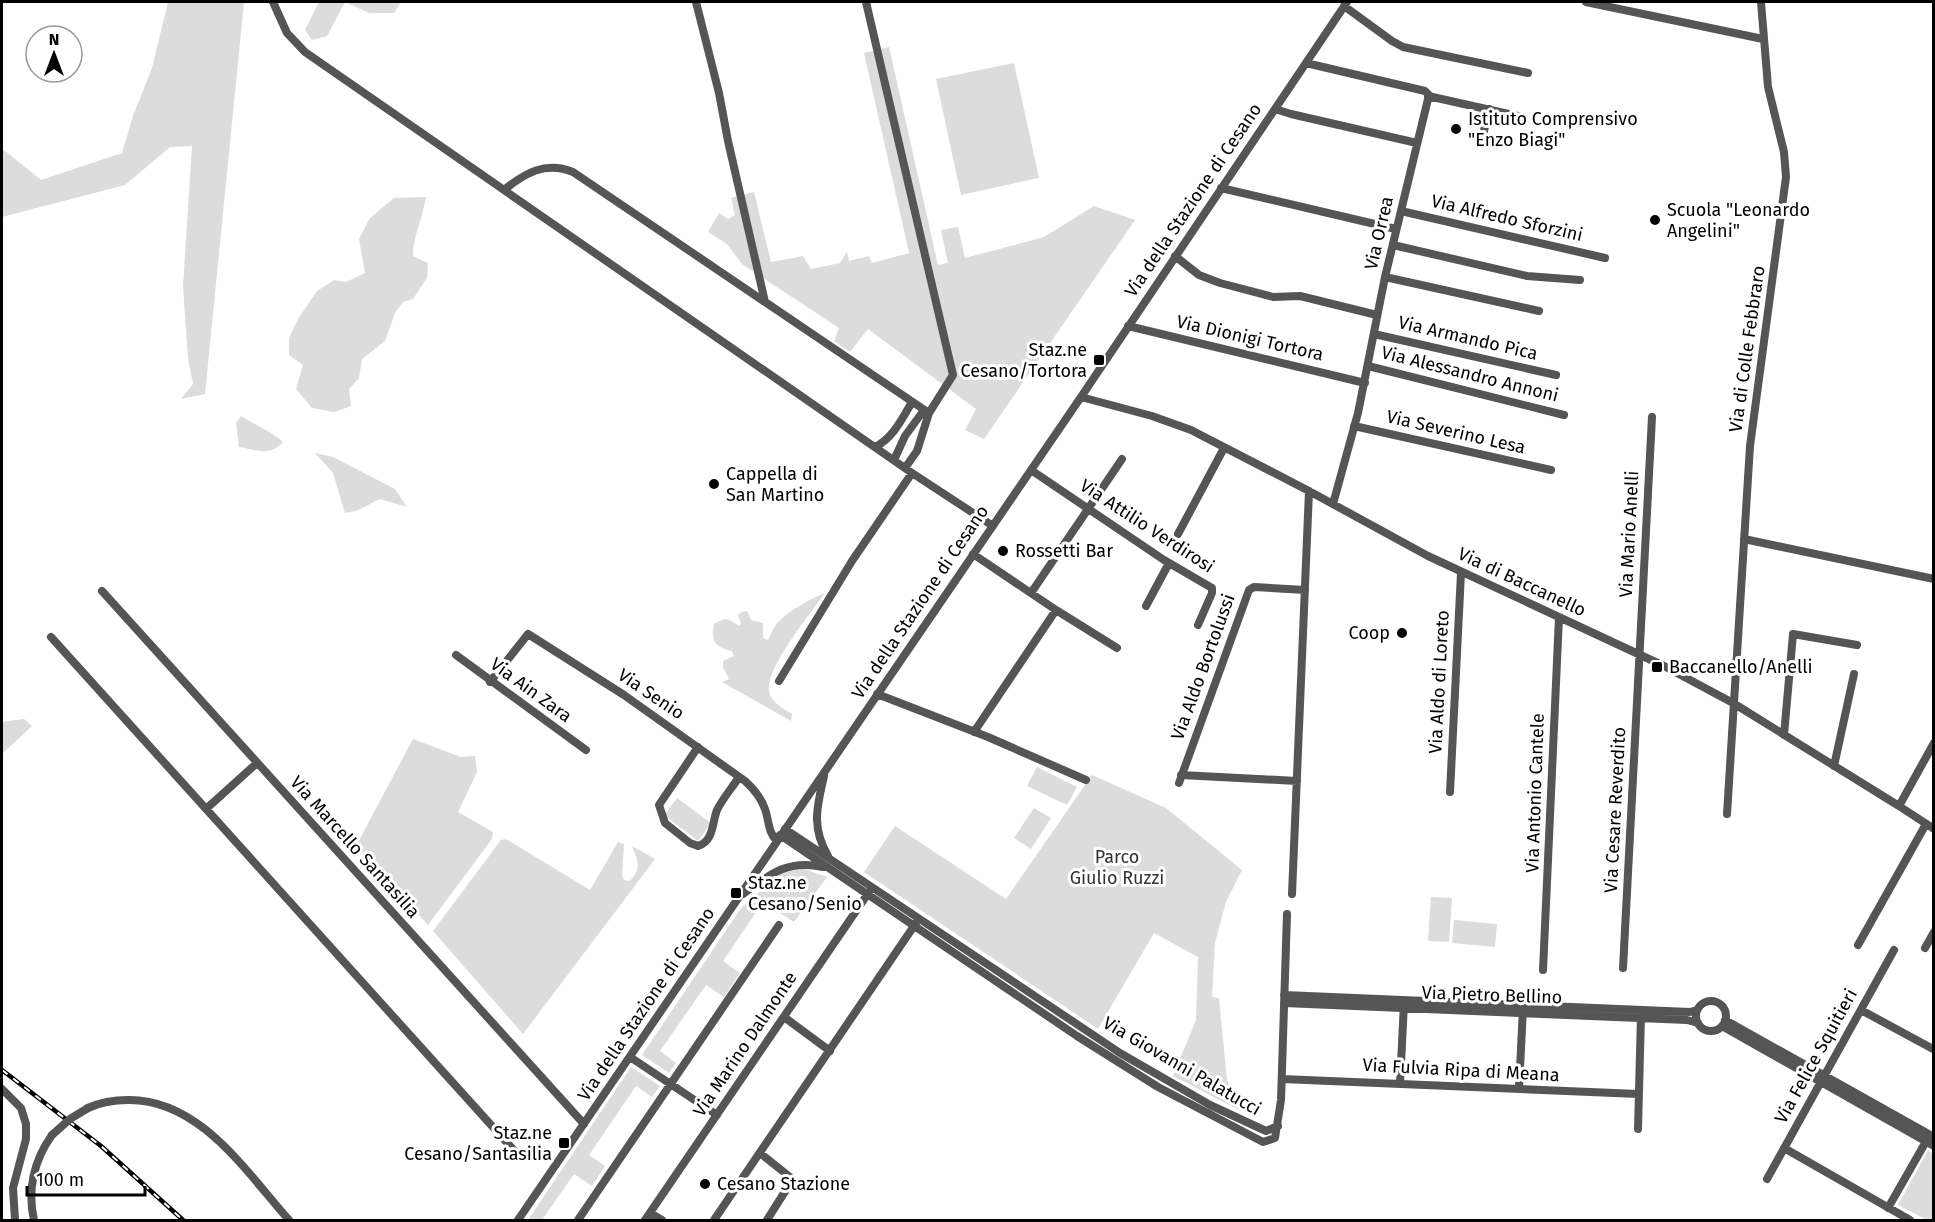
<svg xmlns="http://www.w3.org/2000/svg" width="1935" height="1222" viewBox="0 0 1935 1222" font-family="'Fira Sans',sans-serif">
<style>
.green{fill:#dcdcdc}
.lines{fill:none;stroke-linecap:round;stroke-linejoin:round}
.minor{stroke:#555;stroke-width:8}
.rail-casing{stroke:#000;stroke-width:4.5}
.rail{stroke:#fff;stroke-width:2;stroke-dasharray:7;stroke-linecap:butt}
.minor-bridge{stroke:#555;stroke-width:8}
.poi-dot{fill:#000;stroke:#fff;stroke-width:2}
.labels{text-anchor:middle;stroke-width:6;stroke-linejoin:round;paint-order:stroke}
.poi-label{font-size:18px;fill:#000;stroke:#fff;text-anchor:start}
.street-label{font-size:18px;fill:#000;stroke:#fff}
.park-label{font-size:18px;fill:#333;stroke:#fff}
</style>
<rect width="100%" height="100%" fill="#fff"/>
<path class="green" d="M168,2h76l-39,392 -24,5 12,-15 -5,-26 -5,-72 9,-140 -22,1 -45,38 -123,32v-66l2,-1 37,30 81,-27 11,-37 19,-48z
M319,2h82l-7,11h-25l-24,-11 -18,34 -15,4 -7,-10z
M889,47l49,218 10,-2 -7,-33 17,-3 7,31 79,-21 50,-31 41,14 -151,219 -19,-9 11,-21 -108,-80 -18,23 -16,-11 5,-13 -97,-64 -15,-20 -19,-12 11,-19 9,6 7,-4 -4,-17 23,-6 17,70 32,-6 8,13 29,-6 7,-11 2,9 20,-5 3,7 37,-10 -45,-200z
M1014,63l25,115 -78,17 -25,-116z
M426,197c-3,20 -13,39 -13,59l15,7 -1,15 -14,21 -10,3 -8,11 -10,28 -23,18 -3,19 -10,11 2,17 -17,6 -22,-4 -16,-19 7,-24 -14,-10v-17l9,-19 19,-28 17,-11 12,2 19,-9 -6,-34 11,-21 24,-20z
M241,416c13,9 31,15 42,26 -14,15 -26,8 -44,5l-3,-24z
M315,453l18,4 62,32 12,18 -27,-8 -24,12 -11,2 -12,-40z
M825,593c-14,20 -64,80 -55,102 4,9 14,14 22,19l-1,7 -69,-39 7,-3 -6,-12v-6l11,-5 -2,-5c-16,-3 -22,-10 -18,-27 12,-7 14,-6 25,2l2,-2 -3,-9 4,-3 5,-1 4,9 12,3v15l5,2c3,-4 4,-10 7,-14 9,-13 35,-27 50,-33z
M24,719l8,7 -30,28v-32z
M413,739l48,18 14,-1 2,16 -19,40 35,20 -1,7 -64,86 -72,-79z
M1037,767l40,20 -10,18 -40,-19z
M1092,775l74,33 76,62 -16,32 -11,41 -3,54 7,1 8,82 14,31 -68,-35 23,-56 2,-63 -44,-24 -56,96 -234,-157 31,-46 111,73z
M677,798l34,25 -13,18 -34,-26z
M1034,808l17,10 -20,31 -17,-11z
M506,839l84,51 28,-48 6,2 -2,30 2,6 6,1c12,-14 8,-19 2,-35l23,13 -132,175 -90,-103 68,-91z
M804,869l23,8 -33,45 -31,-20 -40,59 17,12 -16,24 -18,-12 -46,66 16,12 -7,10 -27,-18 99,-147 35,-31 8,-5z
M1431,897l21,1 -3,44 -21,-1z
M1454,920l43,4 -2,23 -43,-4z
M631,1067l29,19 -8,11 -16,-11 -47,69 16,11 -13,20 -18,-12 -32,46h-14z
M1928,1150l5,4v66h-6l-29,-15z"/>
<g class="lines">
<path class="minor" d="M273,2l14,31 18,19 607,421 81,53
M696,2l23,91 9,48 37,161
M866,2l87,373 -24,38 -12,38 -12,17
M1586,2l177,37
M1344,6l48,35 11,6 125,26
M1306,63l119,28 4,4 -44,182 -27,136 -25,91
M1428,96l94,21
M1275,109l16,5 126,29
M1481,144l8,-35
M1221,188l175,41
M504,190c21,-17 41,-29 69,-18l356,241
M1401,211l204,47
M1393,245l134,31 53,4
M1175,256l24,19 21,8 53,14 27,-1 77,19
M1385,277l154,34
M1128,326l237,57
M1374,334l182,41
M1368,366l196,49
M1081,397l71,19 39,14 118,61 119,65 236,110 69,37 166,103 35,23
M1354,426l197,44
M875,447c18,-9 27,-28 37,-45
M894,460l11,-24 19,-26
M1031,470l133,90 48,28v5l-14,32
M1178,534l46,-86
M1744,539l190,40
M973,554l83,56 61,38
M102,591l482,533
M1031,593l91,-134
M1146,606l23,-43
M51,637l468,519
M456,655l130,95
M779,681l73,-120 60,-88
M490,682l38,-48 96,61 121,86c9,8 16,17 20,28 4,11 3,24 12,32
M877,694l111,43 98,43
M974,732l82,-122
M1784,735l9,-101 64,11
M698,747l-39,58 6,18 25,20 8,3c16,-5 14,-23 19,-36 6,-12 15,-22 22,-33
M1834,766l20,-92
M1181,775l116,6
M824,776c-7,31 -13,51 4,80
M1179,783l70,-193 5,-3 51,3
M1450,792l11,-219
M1899,806l35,-63
M206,809l51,-46
M1727,814l23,-368 36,-269 -2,-25 -16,-65 -7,-85
M785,829l335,224 90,52 56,26 12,-5
M780,835l297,201 81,51 105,55 12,-4 6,-38 6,-186
M743,894c27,-20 45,-35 80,-27
M1292,894l17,-403
M1858,945l68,-121
M1925,948l9,-16
M1623,968l29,-551
M1543,970l16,-353
M1284,995l406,17 7,-2
M1696 1016a15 15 0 1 1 30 0a15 15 0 1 1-30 0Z
M1284,1003l403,17 11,3
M1861,1010l72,39
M784,1017l46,34
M1725,1020l209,117
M1722,1026l212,120
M630,1057l87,58
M1282,1079l356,15
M1400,1084l4,-81
M2,1089l19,19 5,16v15l-13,49 2,32
M1519,1089l4,-81
M88,1108c13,-6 26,-8 40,-8 72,-1 118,72 161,120
M1638,1129l3,-114
M1784,1148l126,72
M760,1153l30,24 1,5 -24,38
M1767,1179l127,-229
M1888,1208l40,-70
M650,1213l12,7
M34,1220c-7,-30 0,-60 18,-85
M518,1220l563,-823 266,-395
M578,1220l201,-295
M645,1220l224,-328
M714,1220l202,-297"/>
<g class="rail-casing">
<path id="rail" d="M2,1070l99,76 82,74"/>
</g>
<use href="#rail" class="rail"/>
<path class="minor-bridge" d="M52,1135l18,-16 18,-11"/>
</g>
<g class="poi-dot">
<circle cx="1456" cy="129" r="6"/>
<circle cx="1655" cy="220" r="6"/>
<rect x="1093" y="354" width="12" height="12" rx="3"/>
<circle cx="714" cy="484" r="6"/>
<circle cx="1003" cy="551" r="6"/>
<circle cx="1402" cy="633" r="6"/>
<rect x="1651" y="661" width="12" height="12" rx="3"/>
<rect x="730" y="887" width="12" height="12" rx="3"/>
<rect x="558" y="1137" width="12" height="12" rx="3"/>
<circle cx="705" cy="1184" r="6"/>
</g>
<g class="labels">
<g class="poi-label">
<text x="1468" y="125">Istituto Comprensivo<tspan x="1468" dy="21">"Enzo Biagi"</tspan></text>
<text x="1667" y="216">Scuola "Leonardo<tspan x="1667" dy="21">Angelini"</tspan></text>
<text x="1087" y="356" text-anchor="end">Staz.ne<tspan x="1087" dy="21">Cesano/Tortora</tspan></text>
<text x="726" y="480">Cappella di<tspan x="726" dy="21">San Martino</tspan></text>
<text x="1015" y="557">Rossetti Bar</text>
<text x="1390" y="639" text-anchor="end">Coop</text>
<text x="1669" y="673">Baccanello/Anelli</text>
<text x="748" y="889">Staz.ne<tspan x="748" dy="21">Cesano/Senio</tspan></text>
<text x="552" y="1139" text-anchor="end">Staz.ne<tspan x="552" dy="21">Cesano/Santasilia</tspan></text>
<text x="717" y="1190">Cesano Stazione</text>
</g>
<g class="street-label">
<text transform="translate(1193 200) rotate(-56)" y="6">Via della Stazione di Cesano</text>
<text transform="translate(1507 218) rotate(13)" y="6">Via Alfredo Sforzini</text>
<text transform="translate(1379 233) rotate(-77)" y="6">Via Orrea</text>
<text transform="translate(1250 338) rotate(13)" y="6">Via Dionigi Tortora</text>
<text transform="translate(1468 338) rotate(13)" y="6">Via Armando Pica</text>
<text transform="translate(1747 349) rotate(-82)" y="6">Via di Colle Febbraro</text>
<text transform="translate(1470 374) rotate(14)" y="6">Via Alessandro Annoni</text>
<text transform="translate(1456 432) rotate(13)" y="6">Via Severino Lesa</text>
<text transform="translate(1147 526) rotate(33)" y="6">Via Attilio Verdirosi</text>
<text transform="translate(1629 534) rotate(-87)" y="6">Via Mario Anelli</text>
<text transform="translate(1522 582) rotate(25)" y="6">Via di Baccanello</text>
<text transform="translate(920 602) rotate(-56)" y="6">Via della Stazione di Cesano</text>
<text transform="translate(1203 667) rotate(-70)" y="6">Via Aldo Bortolussi</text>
<text transform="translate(1439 682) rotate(-87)" y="6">Via Aldo di Loreto</text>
<text transform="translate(531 690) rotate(36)" y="6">Via Ain Zara</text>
<text transform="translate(651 694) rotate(34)" y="6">Via Senio</text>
<text transform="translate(1535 793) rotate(-88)" y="6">Via Antonio Cantele</text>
<text transform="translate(1615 810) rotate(-87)" y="6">Via Cesare Reverdito</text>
<text transform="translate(355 847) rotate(48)" y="6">Via Marcello Santasilia</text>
<text transform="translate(1492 995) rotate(2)" y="6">Via Pietro Bellino</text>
<text transform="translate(646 1004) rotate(-56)" y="6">Via della Stazione di Cesano</text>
<text transform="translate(745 1044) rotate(-56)" y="6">Via Marino Dalmonte</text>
<text transform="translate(1816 1056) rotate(-61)" y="6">Via Felice Squitieri</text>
<text transform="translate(1182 1066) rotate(30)" y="6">Via Giovanni Palatucci</text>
<text transform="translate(1461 1070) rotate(3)" y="6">Via Fulvia Ripa di Meana</text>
</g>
<g class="park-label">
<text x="1117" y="863">Parco<tspan x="1117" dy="21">Giulio Ruzzi</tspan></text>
</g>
</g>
<rect width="1935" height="1222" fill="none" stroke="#000000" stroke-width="6"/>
<g transform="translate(54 54)"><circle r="28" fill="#ffffff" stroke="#999999" stroke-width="1.5"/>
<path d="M0-4.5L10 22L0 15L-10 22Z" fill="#000000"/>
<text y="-9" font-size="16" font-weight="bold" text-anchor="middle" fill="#000000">N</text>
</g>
<path d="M27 1186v9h118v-9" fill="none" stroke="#000000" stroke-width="3"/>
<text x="36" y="1186" font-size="18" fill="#000000" stroke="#ffffff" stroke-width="4.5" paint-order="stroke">100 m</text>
</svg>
